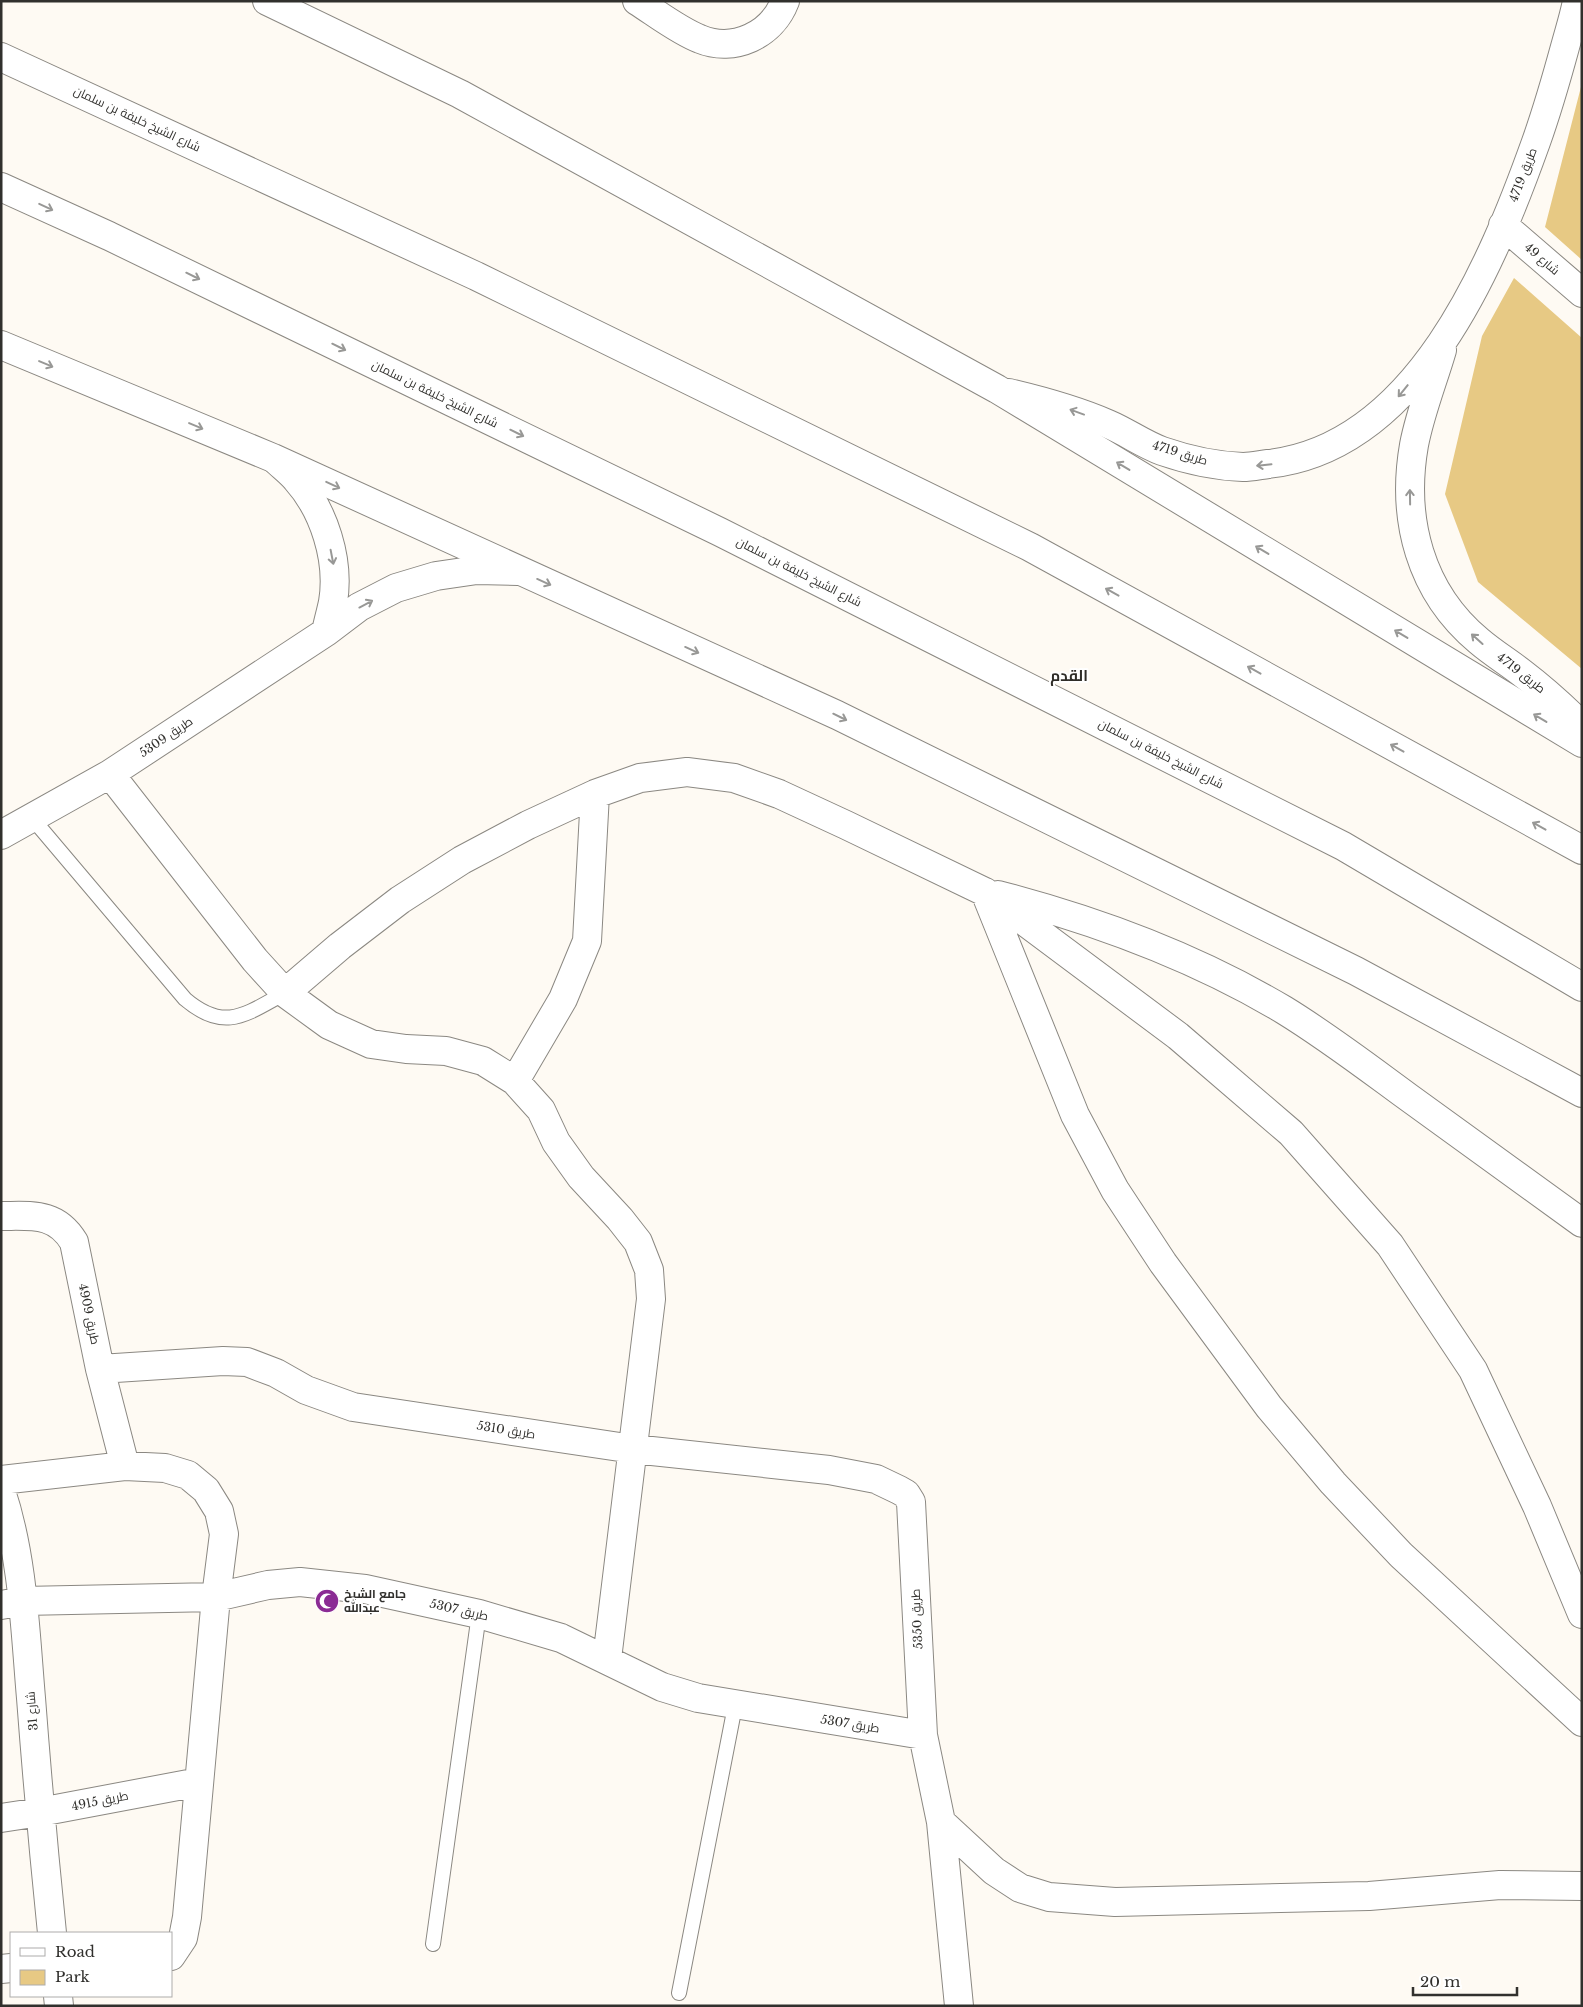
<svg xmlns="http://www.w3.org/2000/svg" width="1583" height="2007" viewBox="0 0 1583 2007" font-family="'Libre Baskerville',Cairo,serif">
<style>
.green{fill:#e7c984}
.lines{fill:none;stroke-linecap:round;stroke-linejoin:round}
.service-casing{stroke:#8b8882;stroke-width:16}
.minor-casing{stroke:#8b8882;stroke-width:30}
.motorway-casing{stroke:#8b8882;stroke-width:30}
.service{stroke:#fff;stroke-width:14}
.minor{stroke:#fff;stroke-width:28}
.motorway{stroke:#fff;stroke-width:28}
.oneway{stroke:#989896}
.labels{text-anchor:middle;stroke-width:4;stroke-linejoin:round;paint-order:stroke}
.street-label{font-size:12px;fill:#31302d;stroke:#fff}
.poi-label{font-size:12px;font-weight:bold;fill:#31302d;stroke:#fff;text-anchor:start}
.quarter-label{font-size:15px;font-weight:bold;fill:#2f2d28;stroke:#fff}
</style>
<rect width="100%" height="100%" fill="#fefaf3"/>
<path class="green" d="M1582,83v177l-37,-33z
M1514,278l68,60v331l-104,-87 -33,-88 37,-158z"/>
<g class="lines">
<g class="service-casing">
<path id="service" d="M32,818l153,181c40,34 61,15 100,-6
M433,1944l46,-330
M679,1993l56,-287"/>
</g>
<g class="minor-casing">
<path id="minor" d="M637,1c19,12 42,30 63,38 34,14 72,-4 85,-38
M1503,225l79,68
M1442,350c-9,31 -22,63 -28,95 -13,74 6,147 65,196 14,12 29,21 43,32 21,16 41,34 60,53
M1009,393c34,8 67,17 99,31 19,8 35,20 54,27 26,9 53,15 81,16 8,0 17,-2 25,-3 149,-16 224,-199 268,-322 11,-31 20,-62 29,-95 4,-15 9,-30 12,-46
M276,460c6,6 14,12 20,19 28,31 44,81 37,123 -2,10 -5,20 -7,30
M110,774l145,186 30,33 44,32 42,19 35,5 40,2 37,10 32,20 26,29 15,32 25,35 39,42 18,23 11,28 2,29 -44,360
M1,835l109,-61 216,-142 33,-25 37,-19 40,-12 41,-6 41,1
M985,892l90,223 40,75 48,73 106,144 64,76 68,72 181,167
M998,895c100,26 197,62 286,115 44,27 83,57 124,87 58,42 116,84 174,126
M285,993l55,-47 60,-46 62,-40 66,-35 67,-31 45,-16 47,-6 47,6 45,16 67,31 139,67 193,144 113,97 99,112 83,125 64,136 45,108
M515,1081l48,-82 24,-58 8,-147
M1,1216c31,0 55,-4 73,26l26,127 25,97
M100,1369l123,-8 24,1 29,11 30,17 47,17 280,42 196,21 47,9 23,11 7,4 5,8 12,233 18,87 18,184
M1,1480l124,-14 40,2 23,7 18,15 13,21 5,23 -8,63 -29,320 -4,21 -12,18
M1,1491c22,66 24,138 30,207 6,79 13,157 21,235
M1,1605l22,-4 193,-4 52,-12 32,-3 65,7 114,25 82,24 101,49 36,11 225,37
M1,1818l39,-6 159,-30
M941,1822l53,49 26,17 29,9 66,5 254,-6 131,-11 82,1
M1,1969l10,-1
M58,1996l1,10"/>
</g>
<g class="motorway-casing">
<path id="motorway" d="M267,1l193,93 537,295 585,354
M1,57l475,219 554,271 552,303
M1,187l108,49 611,296 623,314 239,141
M1,345l272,113 564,257 519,256 226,122"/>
</g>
<use href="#service" class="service"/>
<use href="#minor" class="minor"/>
<use href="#motorway" class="motorway"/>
</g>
<defs><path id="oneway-shaft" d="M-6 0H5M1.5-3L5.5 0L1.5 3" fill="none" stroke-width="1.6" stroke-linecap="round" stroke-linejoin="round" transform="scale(1.25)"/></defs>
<g class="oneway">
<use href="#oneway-shaft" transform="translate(46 207) rotate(25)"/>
<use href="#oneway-shaft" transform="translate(193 276) rotate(26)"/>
<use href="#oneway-shaft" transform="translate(339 347) rotate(26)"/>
<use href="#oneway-shaft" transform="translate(46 364) rotate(23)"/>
<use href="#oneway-shaft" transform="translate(1403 391) rotate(129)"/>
<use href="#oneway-shaft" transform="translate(1077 412) rotate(-160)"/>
<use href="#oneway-shaft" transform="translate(196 426) rotate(23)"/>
<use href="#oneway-shaft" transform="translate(517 433) rotate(26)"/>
<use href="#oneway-shaft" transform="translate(1264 465) rotate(174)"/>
<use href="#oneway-shaft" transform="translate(1123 466) rotate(-149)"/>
<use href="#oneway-shaft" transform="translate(333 485) rotate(25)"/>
<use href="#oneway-shaft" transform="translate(1410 497) rotate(-91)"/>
<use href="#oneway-shaft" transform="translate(1262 550) rotate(-149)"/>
<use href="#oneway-shaft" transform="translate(332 557) rotate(79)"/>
<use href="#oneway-shaft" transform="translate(544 582) rotate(24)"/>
<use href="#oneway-shaft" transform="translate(1112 592) rotate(-151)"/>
<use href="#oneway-shaft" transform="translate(366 604) rotate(-28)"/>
<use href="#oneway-shaft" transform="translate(1401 634) rotate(-149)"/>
<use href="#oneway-shaft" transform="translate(1477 639) rotate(-138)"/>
<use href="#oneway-shaft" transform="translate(692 650) rotate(24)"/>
<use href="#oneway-shaft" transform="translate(1254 670) rotate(-151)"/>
<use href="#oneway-shaft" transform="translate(840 717) rotate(26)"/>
<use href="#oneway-shaft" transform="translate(1540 718) rotate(-149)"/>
<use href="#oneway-shaft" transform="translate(1397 748) rotate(-151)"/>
<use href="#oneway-shaft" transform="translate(1539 826) rotate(-151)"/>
</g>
<defs>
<g id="mosque-disc" transform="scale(1.25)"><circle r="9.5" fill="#8b2b94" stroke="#fff"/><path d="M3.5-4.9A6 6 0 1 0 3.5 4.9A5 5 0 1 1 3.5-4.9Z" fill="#fff"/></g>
</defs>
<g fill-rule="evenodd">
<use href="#mosque-disc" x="327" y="1601"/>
</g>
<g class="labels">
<g class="street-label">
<text transform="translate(137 119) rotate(25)" y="4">شارع الشيخ خليفة بن سلمان</text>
<text transform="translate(1523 175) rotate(-69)" y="4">طريق 4719</text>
<text transform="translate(1542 259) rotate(41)" y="4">شارع 49</text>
<text transform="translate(435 394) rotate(26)" y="4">شارع الشيخ خليفة بن سلمان</text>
<text transform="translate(1180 453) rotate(17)" y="4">طريق 4719</text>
<text transform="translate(799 572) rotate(27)" y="4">شارع الشيخ خليفة بن سلمان</text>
<text transform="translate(1521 673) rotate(38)" y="4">طريق 4719</text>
<text transform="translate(166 737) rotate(-34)" y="4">طريق 5309</text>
<text transform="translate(1161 754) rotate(27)" y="4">شارع الشيخ خليفة بن سلمان</text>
<text transform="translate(89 1314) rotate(78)" y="4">طريق 4909</text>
<text transform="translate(506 1430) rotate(9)" y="4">طريق 5310</text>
<text transform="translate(459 1610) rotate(13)" y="4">طريق 5307</text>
<text transform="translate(917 1619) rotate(-93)" y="4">طريق 5350</text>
<text transform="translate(32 1711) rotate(-95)" y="4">شارع 31</text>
<text transform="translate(850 1724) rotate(9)" y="4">طريق 5307</text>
<text transform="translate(100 1801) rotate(-11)" y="4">طريق 4915</text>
</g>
<g class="poi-label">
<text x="344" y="1598">جامع الشيخ<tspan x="344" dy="14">عبدالله</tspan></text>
</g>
<g class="quarter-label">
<text x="1069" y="681">القدم</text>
</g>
</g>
<rect width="1583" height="2007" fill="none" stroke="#31302d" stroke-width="5"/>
<rect x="10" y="1932" width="162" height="65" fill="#ffffff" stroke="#adacab"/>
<rect x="20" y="1948" width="25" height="8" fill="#ffffff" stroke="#adacab"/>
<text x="55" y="1957" font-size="15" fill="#31302d">Road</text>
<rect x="20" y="1970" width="25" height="15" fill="#e7c984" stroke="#adacab"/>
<text x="55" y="1982" font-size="15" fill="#31302d">Park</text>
<path d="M1413 1987v8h104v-8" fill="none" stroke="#31302d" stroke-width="2.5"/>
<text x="1420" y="1987" font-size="15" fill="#31302d" stroke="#ffffff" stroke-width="4" paint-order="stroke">20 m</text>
</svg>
